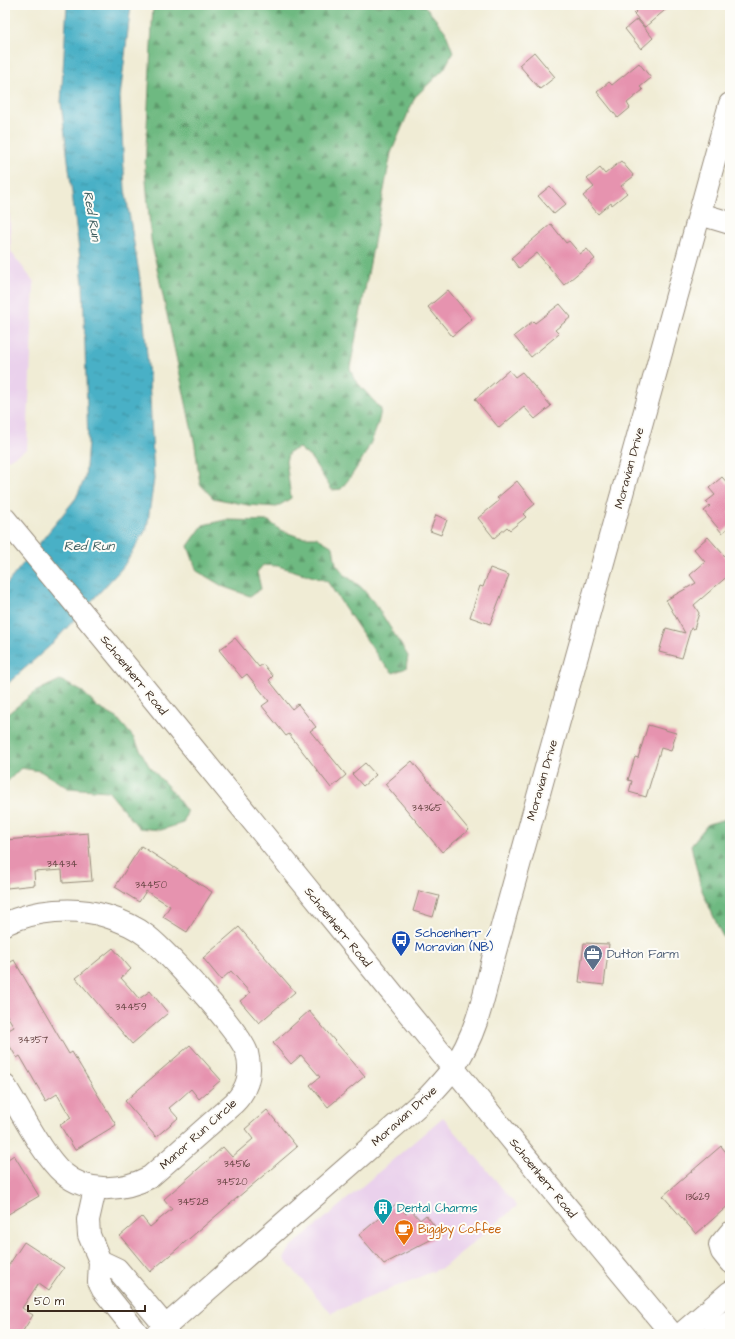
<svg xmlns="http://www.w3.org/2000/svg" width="735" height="1339" viewBox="0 0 735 1339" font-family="'Architects Daughter',sans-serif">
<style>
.built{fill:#ead1ec}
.forest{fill:url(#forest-firs);stroke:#547250}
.water{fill:url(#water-ripples);stroke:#426d72}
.building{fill:#e693af}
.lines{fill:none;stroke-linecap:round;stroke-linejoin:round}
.minor-casing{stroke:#968b7a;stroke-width:24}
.major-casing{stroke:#968b7a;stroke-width:24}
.minor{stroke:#fff;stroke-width:22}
.major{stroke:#fff;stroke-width:22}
.labels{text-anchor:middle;stroke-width:4;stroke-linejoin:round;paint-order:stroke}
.number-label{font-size:10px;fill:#664442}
.street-label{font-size:12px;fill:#3b2a1e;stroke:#fdfcf7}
.transit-label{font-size:12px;fill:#164399;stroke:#fdfcf7;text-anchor:start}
.service-label{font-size:12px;fill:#4e5e75;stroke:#fdfcf7;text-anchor:start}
.culture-label{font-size:12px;fill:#0d838f;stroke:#fdfcf7;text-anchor:start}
.food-label{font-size:12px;fill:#c56008;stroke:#fdfcf7;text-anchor:start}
.water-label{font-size:13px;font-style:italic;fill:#406061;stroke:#fdfcf7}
</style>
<defs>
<pattern id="forest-firs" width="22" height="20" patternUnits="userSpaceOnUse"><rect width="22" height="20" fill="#6eb981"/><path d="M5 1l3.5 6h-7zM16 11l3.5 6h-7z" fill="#5c9769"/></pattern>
<pattern id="water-ripples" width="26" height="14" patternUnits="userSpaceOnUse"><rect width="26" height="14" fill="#48b0c6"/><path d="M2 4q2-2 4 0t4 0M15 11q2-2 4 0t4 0" fill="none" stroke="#3d8fa0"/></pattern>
</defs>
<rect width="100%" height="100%" fill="#fdfcf7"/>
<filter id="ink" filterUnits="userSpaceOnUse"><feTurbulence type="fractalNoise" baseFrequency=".025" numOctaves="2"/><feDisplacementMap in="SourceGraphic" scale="8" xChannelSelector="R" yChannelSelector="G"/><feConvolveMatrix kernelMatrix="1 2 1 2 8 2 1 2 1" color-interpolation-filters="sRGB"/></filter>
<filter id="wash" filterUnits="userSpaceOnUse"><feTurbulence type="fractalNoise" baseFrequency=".012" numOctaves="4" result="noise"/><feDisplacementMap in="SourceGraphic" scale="16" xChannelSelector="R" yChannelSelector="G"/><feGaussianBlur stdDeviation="0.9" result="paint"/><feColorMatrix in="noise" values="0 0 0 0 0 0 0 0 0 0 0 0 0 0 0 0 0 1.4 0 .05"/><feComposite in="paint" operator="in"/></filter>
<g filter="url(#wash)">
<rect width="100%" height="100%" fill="#f0ecd5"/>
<path class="built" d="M5,93l6,159 23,30 -7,167 -19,11 -3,-4z
M443,1117l74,89 -73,61 -113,46 -47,-54 6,-11z"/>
<path class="forest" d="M153,5h271l21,26 8,21 -9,17 -29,28 -24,56 -41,215 4,11 27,30c-4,29 -22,58 -40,80l-9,1 -21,-32 -12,-10 -10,4 -3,9 5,37 -14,9 -29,-2 -35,-7 -13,-14 -5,-39 -44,-205 -6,-72z
M225,520l44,1 11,9 19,7h17l17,10 3,17 9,11 16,12 15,18 32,51 -2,12 -13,5 -12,-12 -54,-80 -49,-15 -15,-1 -6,7 4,17 -11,7 -26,-9 -27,-16 -9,-25 15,-21z
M60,680l23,12 14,15 20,11 16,19 16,29 22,24 16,22 -4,11 -22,7 -22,-2 -31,-37 -40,-3 -28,-17 -19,-3 -16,16v-68l30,-24z
M730,818v131l-10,-18 -19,-43 -10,-43 17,-21z"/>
<path class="water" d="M67,5h64l-11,92 5,92 15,90 9,98 5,102 -7,49 -24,39 -72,78 -46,41v-100l71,-88 9,-20 3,-35 -5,-160 -22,-180z"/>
<g id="blocks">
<path class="building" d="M632,5h39l-26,22 -11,-13 3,-3z
M637,19l16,19 -12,11 -16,-20z
M534,52l21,25 -15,12 -21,-24z
M639,63l12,15 -11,9 3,3 -16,13 3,5 -12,10 -21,-26 12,-10 3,3z
M621,161l13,15 -13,10 6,7 -15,12 -1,-2 -13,11 -15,-18 11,-9 -7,-8 13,-11 5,6z
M550,186l16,18 -12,10 -16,-18z
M551,224l15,19 3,-2 11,13 7,-5 8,10 -31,26 -27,-32 -18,15 -8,-10z
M448,290l24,29 -20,17 -24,-29z
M560,304l11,13 -16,13 4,4 -28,23 -17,-21 19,-15 2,2z
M509,370l6,7 7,-5 29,34 -16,13 -11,-12 -25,21 -24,-29z
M722,477l8,9v40l-8,7 -18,-22 6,-5 -4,-4 9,-7 -6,-7z
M517,481l18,23 -12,10 3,3 -16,13 -3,-3 -13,11 -16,-20 22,-18 -3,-2z
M436,515l11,5 -6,15 -11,-4z
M708,537l22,25v12l-36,31 5,8 -5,16 -3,-1 -9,30 -23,-6 7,-24 19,5 -19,-33 30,-17 -6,-8 15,-13 -11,-13z
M490,568l19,7 -19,49 -20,-7 10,-31 3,1z
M235,638l24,29 4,-3 10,12 -4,4 23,29 6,-5 18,23 -6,4 36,44 -15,13 -42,-54 -3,2 -24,-30 7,-5 -22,-27 -5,4 -23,-28z
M648,725l28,8 -5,18 -10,-3 -15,49 -17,-5 3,-11 -4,-1 7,-23 3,1z
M412,761l57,69 -27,22 -57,-68z
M365,763l11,12 -13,11 -11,-12z
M88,833l4,48 -29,2 -1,-13 -28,2 1,13 -28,3 -2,-48z
M141,846l71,46 -25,40 -24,-15 7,-11 -24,-15 -7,11 -24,-15z
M419,891l20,5 -6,21 -20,-6z
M239,927l56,65 -36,31 -19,-22 10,-8 -19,-22 -10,9 -18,-22z
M584,943l25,1 -5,41 -25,-3z
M113,948l18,21 -10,9 9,10 9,11 11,-8 18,22 -36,31 -56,-66z
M14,960l55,94 3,-2 44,73 -41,25 -15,-25 11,-7 -14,-24 -11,7 -26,-45 -3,2 -12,-20v-6l9,-5 -9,-15v-46z
M309,1011l56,65 -37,31 -18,-22 10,-8 -19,-22 -10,9 -18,-21z
M190,1045l31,35 -22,19 -8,-10 -10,9 -12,10 9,10 -22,19 -31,-36z
M267,1110l30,37 -147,125 -30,-36 22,-19 8,10 22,-18 -8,-10 59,-52 9,10 21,-18 -8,-10z
M721,1146l9,11v47l-34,30 -33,-38z
M14,1155l25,41 -34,20v-55z
M397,1203l9,11 5,-4 9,10 6,-5 14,18 -8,6 -48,25 -25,-29z
M24,1242l40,26 -16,23 -10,-7 -16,24 11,7 -12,19h-11l-5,-3v-60z"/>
</g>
</g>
<g filter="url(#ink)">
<use href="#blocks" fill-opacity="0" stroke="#968b7a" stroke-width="1"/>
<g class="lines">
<g class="minor-casing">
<path id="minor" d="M700,214l30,9
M5,924c29,-14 70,-18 101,-8 13,4 30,11 41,20 20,16 93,95 100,117 5,20 1,36 -13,50l-84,74c-27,14 -63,17 -87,-4 -20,-17 -43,-64 -58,-87
M95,1189l-7,31 1,15 11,26
M730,1233l-10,12 2,7 8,10
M138,1334l-35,-44 -4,-8 1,-21 17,8 48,57
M157,1334l272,-238c8,-9 17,-18 24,-28 23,-32 31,-72 40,-109l237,-855
M681,1334l49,-42
M714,1334l16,-13"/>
</g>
<g class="major-casing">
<path id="major" d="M5,519c225,270 442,546 667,815"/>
</g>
<use href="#minor" class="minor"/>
<use href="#major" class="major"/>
</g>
</g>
<defs>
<g id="bus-pin" transform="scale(1)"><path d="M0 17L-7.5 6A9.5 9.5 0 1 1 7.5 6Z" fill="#1a4fb4" stroke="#fdfcf7"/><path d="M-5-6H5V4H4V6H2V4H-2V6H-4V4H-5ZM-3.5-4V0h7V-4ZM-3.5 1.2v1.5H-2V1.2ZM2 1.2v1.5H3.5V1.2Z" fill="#fff"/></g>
<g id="office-pin" transform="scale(1)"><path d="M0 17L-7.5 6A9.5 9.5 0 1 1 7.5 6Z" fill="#5c6f8a" stroke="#fdfcf7"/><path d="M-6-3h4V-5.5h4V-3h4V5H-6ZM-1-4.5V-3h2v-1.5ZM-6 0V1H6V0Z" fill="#fff"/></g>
<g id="building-pin" transform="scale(1)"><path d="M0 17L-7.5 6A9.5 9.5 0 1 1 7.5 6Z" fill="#0f9aa8" stroke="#fdfcf7"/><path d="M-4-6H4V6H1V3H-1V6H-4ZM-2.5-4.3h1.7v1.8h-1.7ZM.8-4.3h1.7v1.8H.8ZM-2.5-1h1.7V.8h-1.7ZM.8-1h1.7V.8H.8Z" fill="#fff"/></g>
<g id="cafe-pin" transform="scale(1)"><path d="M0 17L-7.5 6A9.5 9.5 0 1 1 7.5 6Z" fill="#e8710a" stroke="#fdfcf7"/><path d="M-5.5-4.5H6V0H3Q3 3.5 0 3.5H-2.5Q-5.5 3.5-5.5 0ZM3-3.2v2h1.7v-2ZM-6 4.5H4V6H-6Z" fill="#fff"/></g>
</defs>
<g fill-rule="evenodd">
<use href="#bus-pin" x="401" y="940"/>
<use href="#office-pin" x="593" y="954"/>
<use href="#building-pin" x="383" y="1208"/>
<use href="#cafe-pin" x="404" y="1229"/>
</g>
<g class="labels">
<g class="number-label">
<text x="427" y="811">34365</text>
<text x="62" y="867">34434</text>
<text x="151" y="888">34450</text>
<text x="131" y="1010">34459</text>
<text x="33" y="1043">34357</text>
<text x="237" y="1167">34516</text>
<text x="232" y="1185">34520</text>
<text x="698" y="1200">13629</text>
<text x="193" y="1205">34528</text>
</g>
<g class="street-label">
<text transform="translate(629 468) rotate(-75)" y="4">Moravian Drive</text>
<text transform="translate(134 675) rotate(51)" y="4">Schoenherr Road</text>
<text transform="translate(542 780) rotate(-74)" y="4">Moravian Drive</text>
<text transform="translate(338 927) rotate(51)" y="4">Schoenherr Road</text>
<text transform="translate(404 1116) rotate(-42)" y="4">Moravian Drive</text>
<text transform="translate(198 1134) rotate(-42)" y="4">Manor Run Circle</text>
<text transform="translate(543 1178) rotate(51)" y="4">Schoenherr Road</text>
</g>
<g class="transit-label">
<text x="415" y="937">Schoenherr /<tspan x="415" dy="14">Moravian (NB)</tspan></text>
</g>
<g class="service-label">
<text x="607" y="958">Dutton Farm</text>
</g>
<g class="culture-label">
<text x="397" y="1212">Dental Charms</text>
</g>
<g class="food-label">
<text x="418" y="1233">Biggby Coffee</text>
</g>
<g class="water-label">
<text transform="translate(93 216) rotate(80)" y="5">Red Run</text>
<text x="89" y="550">Red Run</text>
</g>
</g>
<rect width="735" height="1339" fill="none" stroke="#fdfcf7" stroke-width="20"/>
<path d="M28 1305v6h117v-6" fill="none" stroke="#3b2a1e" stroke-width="2"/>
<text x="34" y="1305" font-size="12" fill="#3b2a1e" stroke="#fdfcf7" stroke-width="3" paint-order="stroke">50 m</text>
</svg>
